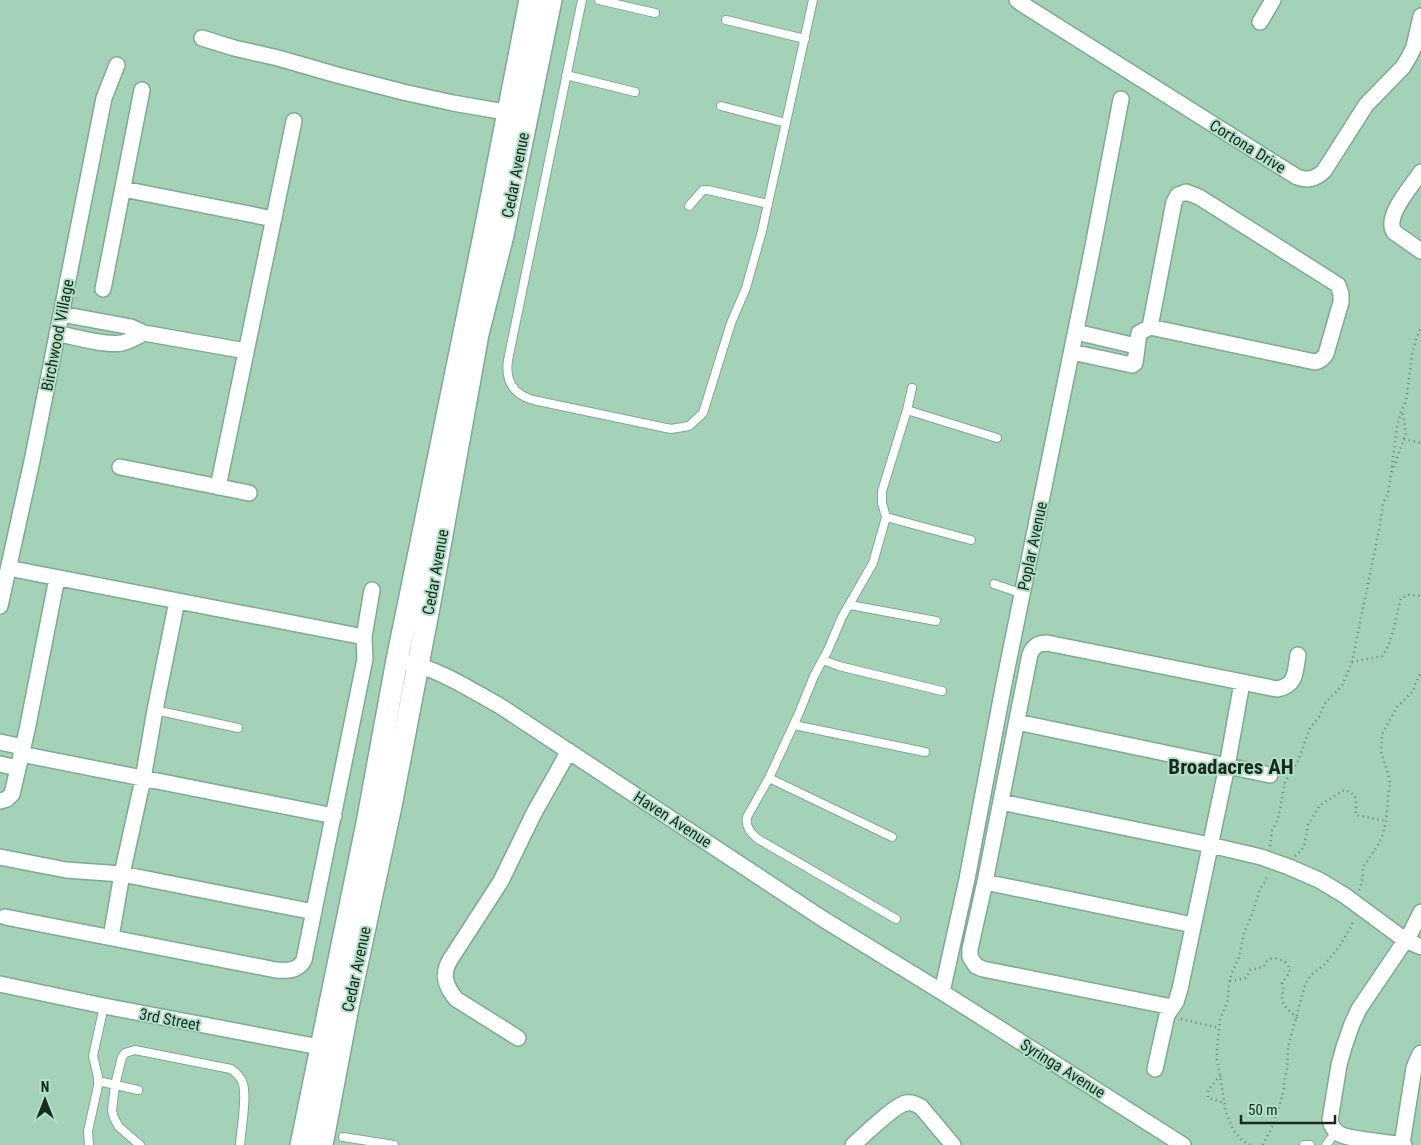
<svg xmlns="http://www.w3.org/2000/svg" width="1421" height="1145" viewBox="0 0 1421 1145" font-family="'Roboto Condensed',sans-serif">
<style>
.lines{fill:none;stroke-linecap:round;stroke-linejoin:round}
.lane-casing{stroke:#7daa91;stroke-width:10}
.street-casing{stroke:#7daa91;stroke-width:18}
.secondary-casing{stroke:#7daa91;stroke-width:24}
.path{stroke:#658674;stroke-width:2.5;stroke-dasharray:1 4;stroke-linecap:butt}
.lane{stroke:#fff;stroke-width:8}
.street{stroke:#fff;stroke-width:15}
.secondary{stroke:#fff;stroke-width:21}
.labels{text-anchor:middle;stroke-width:4;stroke-linejoin:round;paint-order:stroke}
.street-label{font-size:16px;fill:#182a20;stroke:#b1dfc5}
.district-label{font-size:21px;font-weight:bold;fill:#182a20;stroke:#b1dfc5}
</style>
<rect width="100%" height="100%" fill="#a4d2b8"/>
<g class="lines">
<g class="lane-casing">
<path id="lane" d="M582,0l-74,360c-3,21 5,34 25,40l138,29 18,-3 14,-13 28,-90 15,-35 16,-57 51,-231
M599,0l56,13
M726,20l79,19
M566,75l69,17
M721,106l65,17
M689,206l14,-16h5l60,14
M907,410l90,28
M886,517l85,23
M994,584l29,10
M850,605l86,16
M823,660l16,6 103,25
M155,710l83,18
M794,725l131,27
M769,778l123,59
M896,919l-138,-80c-7,-6 -13,-12 -11,-22l22,-39 30,-65 15,-37 14,-26 14,-33 31,-54 13,-46 -4,-14v-12l25,-81 5,-22
M98,1081l40,9
M343,1137l51,8
M89,1145l-1,-14 10,-45v-9l-5,-21 11,-50
M140,1145l-21,-18 -5,-9 -2,-7 3,-26 7,-28 3,-4 10,-3 96,19c4,3 8,6 11,12 6,13 -1,48 -2,64
M1304,1145h6
M1326,1145l10,-13"/>
</g>
<g class="street-casing">
<path id="street" d="M1017,0l5,4 275,173c11,4 18,2 27,-6l42,-66 37,-38 6,-10 5,-10 7,-31
M1260,22l13,-22
M202,38l32,10 44,10 59,17 66,17 50,11 63,11
M1421,172c-9,14 -37,44 -27,60l27,19
M123,189l151,30
M103,289l39,-199
M61,314l70,13 13,6 102,18
M1076,332l60,14
M57,333c17,4 48,13 65,10 8,-2 15,-6 22,-10
M1072,352l60,13 3,-2 4,-30 11,-6 165,35c5,-1 8,-3 11,-8l15,-52v-8l-3,-9 -139,-88 -13,-5 -8,3 -4,7 -24,125
M120,467l129,26
M218,487l76,-366
M18,570l346,67
M0,606l32,-145 72,-363 13,-33
M409,663c32,7 62,27 91,43l323,213 119,73 241,153
M1017,722l253,53
M0,742l23,5
M21,754l313,62
M0,764l18,4
M0,801l7,-2 5,-5 15,-64 30,-152
M1001,802l209,43 51,12 28,10 30,13 25,15 61,45 16,7
M0,857l66,13 56,4 192,38
M985,882l208,43
M5,917l271,53c12,1 22,1 28,-10l61,-301 -1,-22 8,-47
M111,937l11,-63 21,-95 12,-69 22,-109
M0,984l104,22 226,43
M942,992l25,-113 37,-196 89,-437 28,-147
M1172,1007l-189,-38 -7,-3 -6,-9v-8l15,-67 45,-228c4,-8 8,-11 17,-11l230,46c20,-3 18,-18 21,-34
M518,1038l-62,-39c-10,-12 -15,-24 -6,-39l51,-79 33,-68 35,-62
M1155,1069l12,-54 9,-13 4,-13 47,-223 15,-83
M1402,1144l12,-76 5,-12 2,-3
M853,1145c10,-9 42,-40 53,-42 5,-1 10,1 15,4l32,38
M1404,1145c-13,-3 -57,-5 -66,-12 -4,-3 -7,-8 -8,-13l9,-55 5,-18 8,-23 7,-15 52,-77 10,-20"/>
</g>
<g class="secondary-casing">
<path id="secondary" d="M301,1145l66,-322 30,-163 86,-420 47,-240
M322,1145l27,-143 42,-196 39,-204 48,-268 25,-99 48,-235"/>
</g>
<path class="path" d="M1404,439l17,4
M1392,472l14,-39 -4,-23
M1352,662l30,-6c11,-13 14,-41 19,-58l8,-3 12,1
M1270,846l2,-15 6,-12 7,-37 13,-21 12,-33 9,-11 4,-10 3,-5 16,-16 10,-24 28,-137 3,-22 5,-9 2,-13 7,-54 4,-15 5,-11 6,-46 4,-16 5,-11
M1295,856l6,-5 3,-5 4,-21 12,-20 24,-15c16,4 11,12 12,25l30,6
M1359,890l3,-9 1,-14 15,-22 5,-11 3,-13 4,-41 -9,-28 1,-18 15,-27 17,-17v-4l7,-14
M1230,981l16,-3 4,-8 13,-3c2,-2 3,-5 5,-7 5,-4 16,0 19,4 2,3 2,5 3,8l-8,11c3,6 0,9 0,16 0,7 10,14 15,19
M1181,1019l38,9
M1221,1076c-6,4 -9,10 -13,15v7l16,5
M1250,1145l-8,-5 -9,-10 -7,-18 -9,-52v-11l3,-29 8,-20 1,-14 2,-11 8,-18 5,-24 7,-16 9,-28 5,-7 3,-8
M1263,1145l11,-22 1,-7 3,-6 6,-20v-7l3,-13 1,-23 17,-62 6,-10 13,-10 15,-18 13,-22 1,-6"/>
<use href="#lane" class="lane"/>
<use href="#street" class="street"/>
<use href="#secondary" class="secondary"/>
</g>
<g class="labels">
<g class="street-label">
<text transform="translate(1248 146) rotate(32)" y="6">Cortona Drive</text>
<text transform="translate(515 175) rotate(-79)" y="6">Cedar Avenue</text>
<text transform="translate(57 335) rotate(-79)" y="6">Birchwood Village</text>
<text transform="translate(1032 546) rotate(-78)" y="6">Poplar Avenue</text>
<text transform="translate(435 572) rotate(-80)" y="6">Cedar Avenue</text>
<text transform="translate(673 819) rotate(33)" y="6">Haven Avenue</text>
<text transform="translate(356 969) rotate(-78)" y="6">Cedar Avenue</text>
<text transform="translate(170 1019) rotate(11)" y="6">3rd Street</text>
<text transform="translate(1063 1068) rotate(32)" y="6">Syringa Avenue</text>
</g>
<g class="district-label">
<text x="1231" y="774">Broadacres AH</text>
</g>
</g>
<g transform="translate(45 1100)" stroke="#b1dfc5" stroke-width="4" paint-order="stroke">
<path d="M0-4L9 19L0 12L-9 19Z" fill="#182a20"/>
<text y="-8" font-size="14" font-weight="bold" text-anchor="middle" fill="#182a20">N</text>
</g>
<path d="M1241 1115v8h94v-8" fill="none" stroke="#182a20" stroke-width="2.5"/>
<text x="1248" y="1115" font-size="15" fill="#182a20" stroke="#b1dfc5" stroke-width="4" paint-order="stroke">50 m</text>
</svg>
